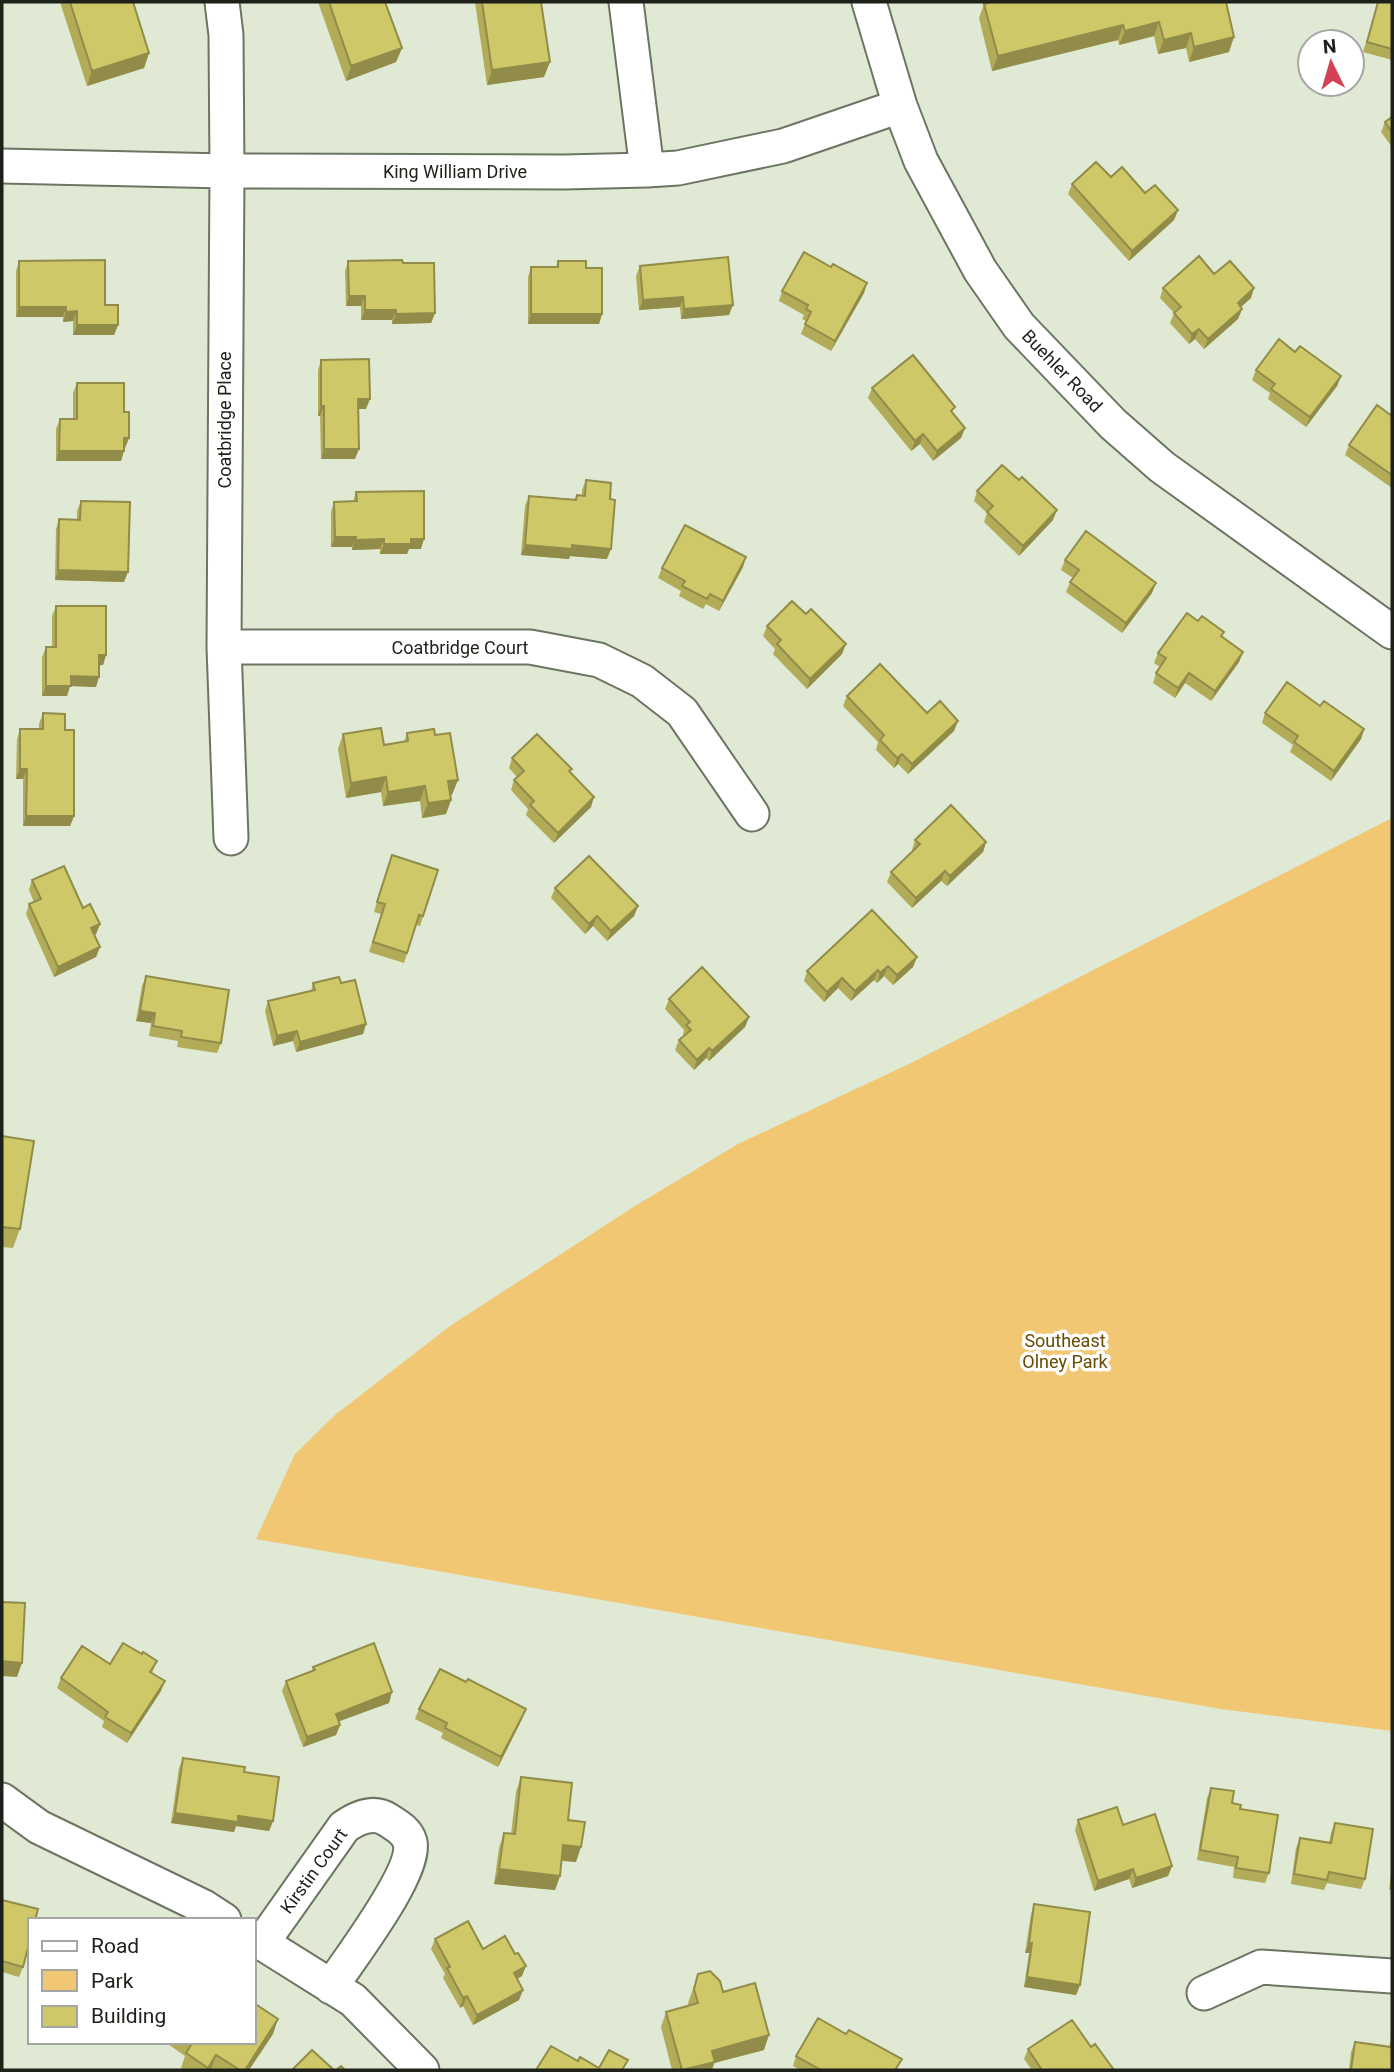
<svg xmlns="http://www.w3.org/2000/svg" width="1394" height="2072" viewBox="0 0 1394 2072" font-family="Roboto,sans-serif">
<style>
.green{fill:#f2c773}
.lines{fill:none;stroke-linecap:round;stroke-linejoin:round}
.minor-casing{stroke:#6c7562;stroke-width:37}
.minor{stroke:#fff;stroke-width:33}
.wall{fill:#b2ac59}
.shaded-wall{fill:#918c49}
.building{fill:#cfc868;stroke:#918c49;stroke-width:2}
.labels{text-anchor:middle;stroke-width:7;stroke-linejoin:round;paint-order:stroke}
.street-label{font-size:18px;fill:#1d2119;stroke:#fff}
.park-label{font-size:18px;fill:#684b00;stroke:#fff}
</style>
<rect width="100%" height="100%" fill="#dfe9d4"/>
<path class="green" d="M1392,818v913l-171,-22 -965,-170 39,-85 40,-39 115,-89 185,-120 103,-62 171,-80z"/>
<g class="lines">
<g class="minor-casing">
<path id="minor" d="M222,2l4,33 1,136 -3,476 7,191
M626,2l21,168
M869,2l31,104 21,55 59,109 39,56 94,98 49,43 230,165
M2,166l225,5 337,1 83,-2 31,-2 105,-22 117,-40
M224,647h306l69,13 43,21 40,31 70,102
M2,1800l37,27 165,80 20,13
M254,1938l99,62 69,70
M262,1943l82,-116c13,-9 29,-17 44,-7 8,5 19,11 22,22 7,30 -61,117 -79,145
M1204,1993l57,-26 131,9"/>
</g>
<use href="#minor" class="minor"/>
</g>
<path class="wall" d="M60,2h73l16,51 -5,15 -57,18z
M318,2h67l17,46 -6,14 -50,19z
M475,2h66l3,75 -57,8z
M1226,2l3,50 -40,10 -3,-14 -28,6 -4,-18 -35,9 -1,-5 -126,31 -13,-53 5,-14z
M1378,2h14v58l-29,-8z
M1392,117v30l-11,-15 4,-10z
M1111,177l67,33 -4,10 -45,41 -61,-67 4,-10z
M19,261l86,44 13,20 -4,10h-41v-14l-10,1v-5h-47v-46z
M348,261l55,2 32,50 -4,10 -39,1v-4h-31v-14h-15l-1,-35z
M558,261l28,7 16,46 -3,10h-71v-47l3,-10h25z
M640,266l89,49 -48,4 -1,-12 -41,3 -3,-34z
M831,267l36,16 -3,10 -33,58 -30,-17 5,-13 -4,-2 2,-4 -25,-14 3,-10z
M1214,274l37,24 -10,9 1,2 -4,10 -34,30 -9,-10 -6,5 -19,-21 4,-10 -14,-15 3,-10z
M1295,352l46,24 -4,10 -31,41 -38,-28 2,-6 -18,-13 4,-10z
M321,360l45,49h-8l-3,50h-34l-1,-43h-2v-46z
M77,383l47,29 5,26 -4,10h-1l-3,13h-65v-32l4,-10h13v-26z
M872,388l81,26 12,14 -4,10 -28,23 -13,-17 -9,7 -43,-53z
M1392,416v72l-47,-33 4,-10z
M586,480l24,19 -3,60 -37,-3 -1,3 -48,-4 4,-49 4,-10 46,3 2,-4 5,1v-6z
M1019,480l34,40 -34,36 -35,-34 3,-9 -13,-12 3,-10z
M356,492l65,57h-12l-2,5h-27v-5l-28,1v-3h-21v-35l3,-10 19,-1z
M81,501l43,81 -69,-2 1,-51 3,-10 18,1v-9z
M1065,560l87,33 -30,40 -56,-41 4,-10 3,-4 -12,-8z
M743,567l-24,44 -13,-7 -3,5 -24,-13 2,-5 -23,-13 4,-10z
M56,606l50,49 -3,10h-4l-3,22 -26,-1 -3,10h-25v-39l4,-10h6v-31z
M1198,621l26,11 -2,5 21,15 -4,10 -28,39 -26,-18 -10,15 -22,-15 3,-10 4,-6 -6,-4 4,-10z
M767,626l75,28 -35,35 -34,-35 2,-5 -12,-13z
M847,696l80,17 27,18 -46,43 -10,-10 -4,4 -18,-18 2,-8 -35,-36z
M1320,706l44,23 -3,10 -30,42 -41,-29 3,-7 -31,-22 3,-10z
M43,713l22,17 9,86 -4,10h-47v-47h-7l1,-40 3,-10h19v-5z
M407,733l28,2 17,60h-2l1,5 -5,14 -24,4 -2,-17 -37,5 -2,-14 -35,6 -8,-49 5,-15 41,11 20,-3z
M512,758l58,14 21,35 -37,36 -28,-28 2,-6 -17,-19 3,-10 3,-3 -8,-9z
M915,840l71,2 -3,10 -36,34 -6,-5 -29,27 -25,-26 4,-10 22,-21 -1,-1z
M388,865l50,5 -18,56 -4,-1 -12,38 -35,-11 12,-38 -7,-2z
M32,880l51,28 17,16 -4,10 -1,1 5,12 -4,10 -42,20 -28,-63 3,-10 5,-2 -5,-12z
M555,888l83,18 -4,10 -27,25 -14,-15 -8,8 -34,-36z
M917,957l-4,10 -20,18 -9,-9 -7,7 -3,-3 -23,21 -13,-13 -14,14 -20,-21 3,-10z
M146,976l75,67 -4,10 -40,-6 1,-6 -29,-5 2,-13 -15,-2 6,-35z
M313,983h28l25,41 -3,10 -67,18 -3,-11 -20,5 -8,-35 3,-10 43,-10z
M669,999l80,18 -4,10 -36,34 -3,-3 -12,12 -19,-20 4,-10 5,-4 -1,-1 1,-5 -19,-21z
M2,1136l18,93 -7,19 -11,-1z
M142,1654l15,7 -5,12 9,18 -34,52 -25,-16 2,-6 -47,-33 4,-10z
M313,1667l76,36 -50,18 1,4 -4,10 -33,12 -21,-56 4,-10 25,-9z
M419,1709l103,10 -24,48 -57,-29 2,-5 -28,-14z
M183,1758l61,14 29,49 -4,10 -33,-5 -2,6 -63,-9 8,-55z
M521,1777l47,43 8,42 -14,-1 -2,15 -5,14 -61,-6 5,-36 5,-15 7,1 5,-42z
M1211,1788l29,21 29,64 -4,10 -32,-5 1,-11 -37,-7 10,-62z
M1078,1820l45,5 49,41 -4,10 -36,12 -3,-9 -35,12 -19,-61z
M1335,1823l30,56 -4,10 -34,-6 -3,7 -33,-6 5,-36 4,-10 29,5 2,-10z
M1392,1866v24h-3z
M2,1900l21,67 -4,10 -17,-5z
M1034,1904l46,81 -4,10 -52,-8 5,-34h-4l6,-39z
M435,1939l48,10 39,27 -5,3 2,21 -46,25 -10,-19 -3,2 -17,-30 2,-4 -14,-25z
M698,1974l25,18 41,58 -50,13 -2,7h-40l-11,-43 5,-15 23,-6 -1,-3z
M273,2034l-24,36h-65l-3,-2 4,-12 -20,-14h89z
M846,2034l51,36h-97l-7,-4 3,-10z
M1392,2037v33h-43l2,-18 4,-10 34,5z
M1091,2047l23,23h-82l-8,-11 4,-10z"/>
<path class="shaded-wall" d="M1159,22l-5,14 -35,9 6,-14z
M1123,25l-5,15 -126,31 6,-15z
M1191,33l-5,15 -28,6 6,-14z
M1234,37l-5,15 -40,10 5,-15z
M402,48l-6,14 -50,19 5,-15z
M149,53l-5,15 -57,18 5,-15z
M550,62l-6,15 -57,8 5,-15z
M1178,210l-4,10 -45,41 3,-10z
M867,283l-3,10 -33,58 4,-10z
M1254,288l-3,10 -17,15 4,-10z
M349,296h16l-4,10h-15z
M683,297l-3,10 -41,3 4,-10z
M733,305l-4,10 -48,4 3,-10z
M19,307h47l-3,10h-47z
M1242,309l-4,10 -34,30 4,-10z
M365,310h31l-4,10h-31z
M77,311l-4,10 -10,1 3,-10z
M435,313l-4,10 -39,1 4,-10z
M531,314h71l-3,10h-71z
M77,325h41l-4,10h-41z
M1199,329l-4,10 -6,5 3,-10z
M1341,376l-4,10 -31,41 4,-10z
M358,399h12l-4,10h-11z
M321,406h3l-4,10h-2z
M965,428l-4,10 -28,23 4,-10z
M923,434l-3,10 -9,7 4,-10z
M124,438h5l-4,10h-5z
M324,449h35l-4,10h-34z
M59,451h65l-3,10h-65z
M1057,510l-4,10 -34,36 4,-10z
M335,537h21l-4,10h-21z
M384,539l-4,10 -28,1 3,-10z
M411,539h13l-3,10h-12l-2,5h-27l4,-10z
M525,545h47l39,4 -4,10 -37,-3 -1,3 -48,-4z
M746,557l-3,10 -24,44 4,-10z
M58,570l70,2 -4,10 -69,-2z
M1156,583l-4,10 -30,40 4,-10z
M846,644l-4,10 -35,35 3,-10z
M1243,652l-4,10 -28,39 4,-10z
M99,655h7l-3,10 -8,1z
M1189,673l-4,10 -10,15 3,-10z
M71,676l28,1 -3,10 -26,-1 -3,10h-25l4,-10z
M958,721l-4,10 -46,43 4,-10z
M1364,729l-3,10 -30,42 3,-10z
M902,754l-4,10 -4,4 3,-10z
M20,769h7l-4,10h-7z
M386,777l-5,15 -35,6 5,-15z
M458,780l-6,15 -9,1 5,-15z
M425,786l-5,15 -37,5 5,-14z
M594,797l-3,10 -37,36 4,-10z
M451,800l-5,14 -24,4 6,-15z
M26,816h48l-4,10h-47z
M986,842l-3,10 -36,34 3,-10z
M945,871l-4,10 -29,27 4,-10z
M638,906l-4,10 -27,25 4,-10z
M597,916l-4,10 -8,8 4,-10z
M100,924l-4,10 -8,4 3,-10z
M100,947l-4,10 -42,20 4,-10z
M917,957l-4,10 -20,18 4,-10z
M888,966l-4,10 -7,7 3,-10z
M878,970l-4,10 -23,21 4,-10z
M842,978l-4,10 -14,14 3,-10z
M140,1011l15,2 -4,10 -15,-2z
M749,1017l-4,10 -36,34 3,-10z
M366,1024l-3,10 -67,18 4,-10z
M297,1031l-4,10 -20,5 4,-10z
M709,1048l-3,10 -12,12 3,-10z
M2,1661l20,2 -5,14 -15,-1z
M165,1681l-4,10 -34,52 4,-10z
M392,1692l-3,11 -57,21 4,-10z
M526,1709l-4,10 -24,48 3,-10z
M340,1725l-4,10 -33,12 4,-10z
M175,1813l63,3 35,5 -4,10 -33,-5 -2,6 -63,-9z
M563,1845l18,2 -5,15 -18,-2z
M1172,1866l-4,10 -36,12 4,-10z
M499,1869l61,7 -5,14 -61,-6z
M1133,1869l-4,10 -35,12 4,-10z
M1029,1943h3l-3,10h-4z
M526,1966l-4,10 -12,7 4,-10z
M1027,1977l53,8 -4,10 -52,-8z
M523,1990l-4,10 -46,25 4,-10z
M467,1996l-4,10 -3,2 3,-10z
M278,2019l-5,15 -24,36h-4z
M769,2035l-5,15 -50,13 -2,7h-29l29,-19z
M216,2055l-5,14 -4,1 1,-2z"/>
<path class="building" d="M70,2h63l16,51 -57,18z
M329,2h56l17,46 -51,18z
M482,2h59l9,60 -58,8z
M992,2h234l8,35 -40,10 -3,-14 -27,7 -5,-18 -34,9 -2,-6 -125,31 -14,-52z
M1378,2h14v47l-25,-7z
M1392,117v15l-7,-10z
M1096,162l15,15 11,-10 23,26 10,-8 23,25 -46,41 -60,-67z
M804,252l27,15 2,-3 34,19 -32,58 -30,-17 6,-12 -5,-3 2,-4 -26,-14z
M1199,256l15,18 16,-13 24,27 -16,15 4,6 -34,30 -9,-10 -7,5 -18,-21 7,-6 -18,-19z
M728,257l5,48 -49,4 -1,-12 -40,3 -3,-34z
M105,260v45h13v20h-41v-14l-11,1v-5h-47v-46z
M402,260l1,3h31l1,50 -39,1v-4h-31v-14h-16l-1,-35z
M558,261h28v7h16v46h-71v-47h27z
M1279,339l16,13 5,-6 41,30 -31,41 -39,-28 4,-5 -19,-14z
M913,355l42,52 -4,4 14,17 -28,23 -14,-17 -8,7 -43,-53z
M369,359l1,40h-12l1,50h-35v-43h-3v-46z
M77,383h47v29h5v26h-5v13h-65l1,-32h17z
M1377,405l15,11v59l-43,-30z
M1002,465l17,15 3,-3 35,33 -34,36 -36,-34 6,-6 -16,-15z
M586,480l25,3 -1,16 5,1 -4,49 -39,-4v4l-47,-4 4,-49 47,4 1,-5 8,1z
M424,491v48h-13v5h-27v-5l-29,1 1,-3h-21l-1,-35 23,-1 -1,-9z
M81,501l49,1 -2,70 -70,-2 1,-51 21,1z
M685,525l61,32 -23,44 -13,-7 -3,5 -25,-13 3,-5 -23,-13z
M1086,531l70,52 -30,40 -56,-41 9,-12 -14,-10z
M792,601l14,13 5,-5 35,35 -36,35 -33,-35 4,-4 -14,-14z
M56,606h50v49h-7v22l-28,-1v10h-25v-39h10z
M1187,613l11,8 4,-5 22,16 -3,4 22,16 -28,39 -26,-18 -11,15 -22,-15 10,-15 -8,-5z
M880,664l47,49 13,-12 18,20 -46,43 -10,-10 -5,4 -17,-18 4,-5 -37,-39z
M1287,682l33,24 4,-5 40,28 -30,42 -40,-29 4,-6 -33,-23z
M43,713l22,1v16h9v86h-48l1,-47h-7v-40h23z
M381,728l3,17 24,-4 -1,-8 27,-4 1,6 15,-2 8,47 -10,1 3,19 -23,3 -3,-17 -37,6 -2,-15 -35,6 -8,-49z
M537,734l35,35 -3,2 25,26 -36,36 -28,-28 4,-4 -20,-21 10,-9 -12,-13z
M951,805l35,37 -36,34 -5,-5 -29,27 -25,-26 29,-28 -5,-4z
M392,855l46,15 -15,46 -4,-1 -12,38 -34,-11 12,-38 -8,-2z
M589,856l49,50 -27,25 -14,-15 -8,8 -34,-36z
M64,866l19,42 7,-4 10,20 -9,4 9,19 -42,20 -29,-63 12,-5 -9,-19z
M872,910l45,47 -20,18 -9,-9 -8,7 -2,-3 -23,21 -13,-13 -15,14 -20,-21z
M702,967l47,50 -37,34 -3,-3 -12,12 -18,-20 12,-10 -5,-5 4,-3 -21,-23z
M146,976l83,14 -8,53 -40,-6 1,-6 -29,-5 2,-13 -15,-2z
M339,977l2,6 14,-3 11,44 -66,18 -3,-11 -20,5 -9,-35 47,-11 -2,-7z
M2,1136l32,5 -14,88 -18,-2z
M2,1602l23,1 -3,60 -20,-2z
M123,1643l19,11 1,-2 14,9 -7,11 15,9 -34,52 -26,-16 3,-5 -47,-34 21,-32 28,18z
M374,1643l18,49 -56,22 4,11 -33,12 -21,-56 29,-11 -2,-3z
M440,1669l26,13 2,-3 58,30 -25,48 -56,-29 2,-5 -28,-14z
M183,1758l62,9 -1,5 35,5 -6,44 -35,-5v6l-63,-9z
M521,1777l51,6 -4,37 17,2 -4,25 -18,-2 -3,31 -61,-7 5,-36 11,1z
M1211,1788l23,3 -2,12 9,2 -1,4 38,6 -9,58 -33,-5 2,-11 -38,-7z
M1117,1807l6,18 32,-11 17,52 -36,12 -3,-9 -35,12 -20,-61z
M1335,1823l38,6 -8,50 -36,-7 -2,8 -33,-6 6,-36 31,5z
M2,1900l36,9 -3,11h-5v20l-7,27 -21,-6z
M1034,1904l56,8 -10,73 -53,-8 5,-34h-3z
M468,1921l15,28 22,-13 10,18 3,-1 8,13 -12,7 9,17 -46,25 -10,-19 -4,2 -16,-30 3,-1 -15,-28z
M710,1971l10,10 3,11 32,-9 14,52 -57,16 3,11 -33,8 -16,-58 32,-9 -4,-14 4,-15z
M254,2003l24,16 -33,51h-5l-24,-15 -8,13 -22,-15 7,-11h61z
M818,2018l28,16 3,-4 53,29 -7,11h-74l-25,-14z
M1072,2020l19,27 4,-3 19,26h-72l-14,-21z
M1392,2037v33h-41l4,-28 36,5z
M551,2046l27,15 2,-4 19,11 10,-18 19,10 -6,10h-86z
M312,2050l22,20h-42z
M341,2066l4,4h-9z"/>
<g class="labels">
<g class="street-label">
<text x="455" y="178">King William Drive</text>
<text transform="translate(1062 371) rotate(46)" y="6">Buehler Road</text>
<text transform="translate(225 420) rotate(-90)" y="6">Coatbridge Place</text>
<text x="460" y="654">Coatbridge Court</text>
<text transform="translate(314 1871) rotate(-54)" y="6">Kirstin Court</text>
</g>
<g class="park-label">
<text x="1065" y="1347">Southeast<tspan x="1065" dy="21">Olney Park</tspan></text>
</g>
</g>
<rect width="1394" height="2072" fill="none" stroke="#1d2119" stroke-width="7"/>
<rect x="28" y="1918" width="228" height="126" fill="#ffffff" stroke="#a5a6a3" stroke-width="2"/>
<rect x="42" y="1941" width="35" height="10" fill="#ffffff" stroke="#a5a6a3" stroke-width="2"/>
<text x="91" y="1953" font-size="21" fill="#1d2119">Road</text>
<rect x="42" y="1970" width="35" height="21" fill="#f2c773" stroke="#a5a6a3" stroke-width="2"/>
<text x="91" y="1988" font-size="21" fill="#1d2119">Park</text>
<rect x="42" y="2006" width="35" height="21" fill="#cfc868" stroke="#a5a6a3" stroke-width="2"/>
<text x="91" y="2023" font-size="21" fill="#1d2119">Building</text>
<g transform="translate(1331 63) rotate(355)"><circle r="33" fill="#ffffff" stroke="#a5a6a3" stroke-width="2"/>
<path d="M0-5L12 26L0 18L-12 26Z" fill="#d24256"/>
<text y="-10" font-size="19" font-weight="bold" text-anchor="middle" fill="#1d2119">N</text>
</g>
</svg>
